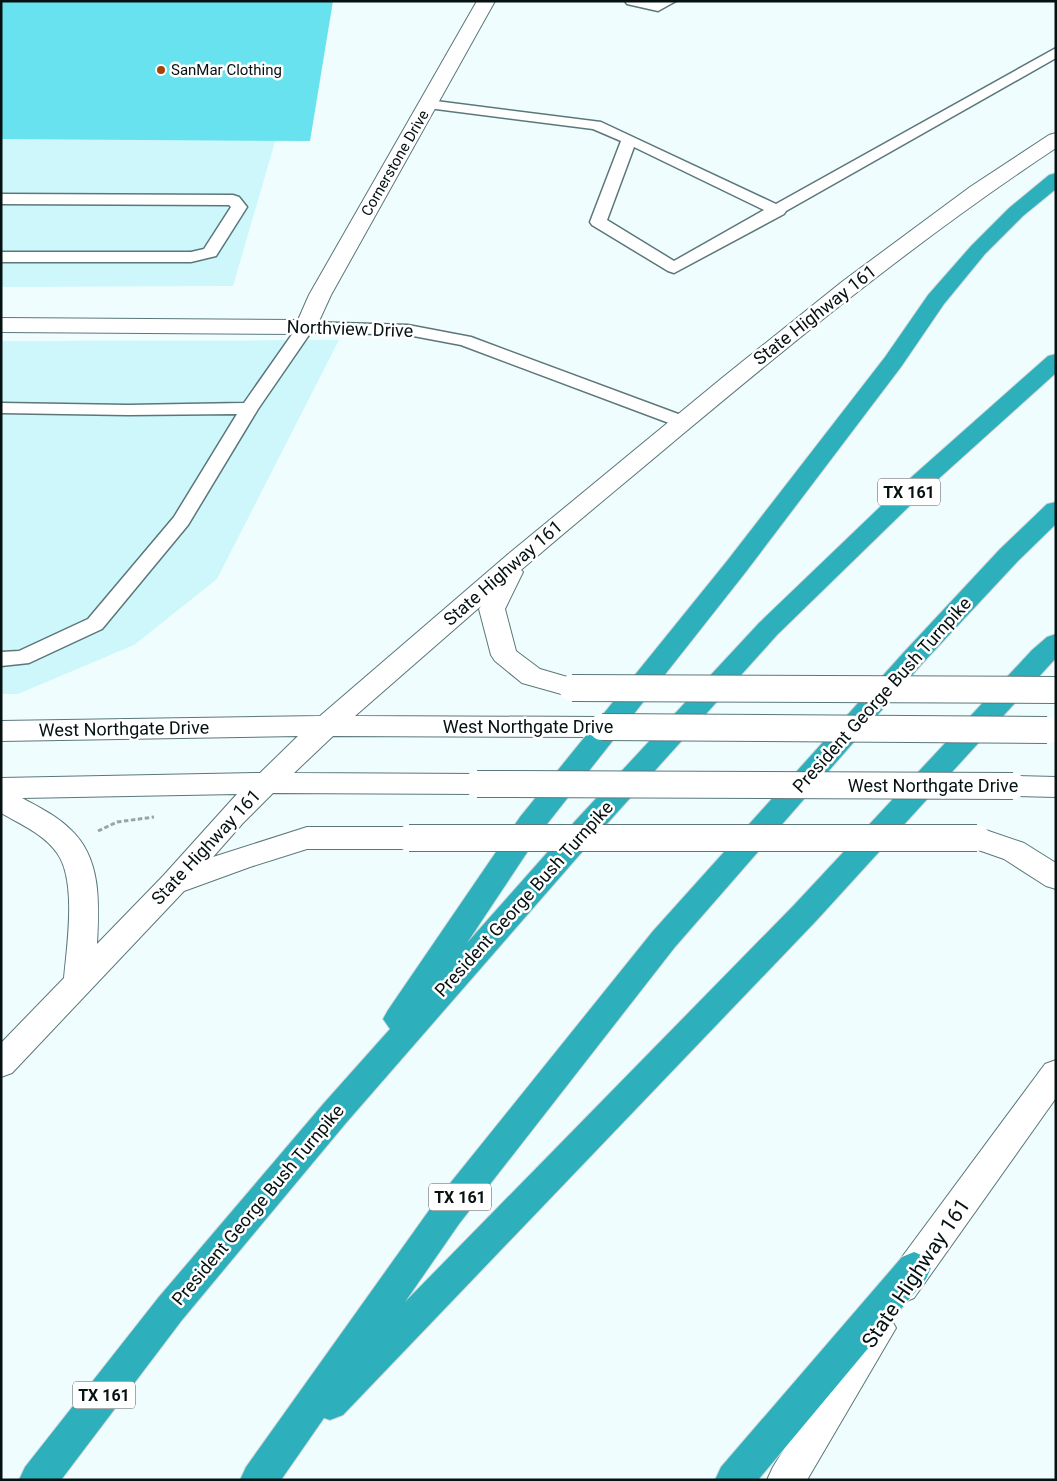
<svg xmlns="http://www.w3.org/2000/svg" width="1057" height="1481" viewBox="0 0 1057 1481" font-family="Roboto,sans-serif">
<style>
.built{fill:#cdf7fb}
.building{fill:#67e2ee}
.lines{fill:none;stroke-linecap:round;stroke-linejoin:round}
.lane-casing{stroke:#5b777a;stroke-width:3}
.street-casing{stroke:#5b777a;stroke-width:2}
.secondary-casing{stroke:#5b777a;stroke-width:2}
.highway-casing{stroke:#d7d9d9;stroke-width:2}
.path{stroke:#98a4a5;stroke-width:3;stroke-dasharray:4.5 2.5;stroke-linecap:butt}
.lane{fill:#fff;fill-rule:evenodd}
.street{fill:#fff;fill-rule:evenodd}
.secondary{fill:#fff;fill-rule:evenodd}
.highway{fill:#2db0bc;fill-rule:evenodd}
.secondary-bridge-casing{stroke:#5b777a;stroke-width:28;stroke-linecap:butt}
.secondary-bridge{stroke:#fff;stroke-width:26}
.poi-dot{fill:#a6430b;stroke:#fff;stroke-width:2}
.labels{text-anchor:middle;stroke-width:5;stroke-linejoin:round;paint-order:stroke}
.far-poi-label{font-size:15px;fill:#061112;stroke:#fff;text-anchor:start}
.far-street-label{font-size:15px;fill:#061112;stroke:#fff}
.shield{fill:#fff;stroke:#515859;stroke-width:1}
.shield-label{font-size:16px;font-weight:bold;fill:#061112}
.street-label{font-size:18px;fill:#061112;stroke:#fff}
.near-street-label{font-size:21px;fill:#061112;stroke:#fff}
</style>
<rect width="100%" height="100%" fill="#f0fdfe"/>
<path class="built" d="M1,1h315l-83,285 -232,1z
M339,340l-122,239 -83,66 -116,49h-17v-353z"/>
<path class="building" d="M1,1h332l-23,140 -309,-2z"/>
<g class="lines">
<g class="lane-casing">
<path id="lane" d="M625,1h51l-18,10 -31,-7z
M1056,48v10l-270,153 -2,3 -110,59 -6,-2 -76,-46 -2,-3 31,-81 -28,-12 -165,-21 -5,-1 -2,-3 2,-3 5,-1 173,22 175,82zM634,147l130,63 -90,51 -67,-41z
M1,194l232,1 6,2 8,10 -31,49 -25,6h-190v-10h190l13,-3 27,-42 -2,-2 -228,-1z
M306,322l102,3 63,12 218,81 3,4 -3,4 -6,1 -6,-1 -216,-81 -53,-10 -97,-3 -53,77 -70,116 -86,104 -73,34 -28,3v-14l18,-1 69,-32 86,-102 63,-103 -109,1 -127,-2v-10l127,2 116,-2 56,-80z"/>
</g>
<g class="street-casing">
<path id="street" d="M477,1h18l-164,294 -17,37 -8,2 -305,-2v-14l297,2 11,-25z"/>
</g>
<g class="secondary-casing">
<path id="secondary" d="M1056,133v15c-133,88 -256,188 -378,290 -52,44 -105,87 -157,132l2,2 -18,37 11,42 24,18 41,12 4,7 -4,7 -9,2 -50,-14 -27,-22 -4,-6 -12,-46 2,-3 -126,110 247,1 10,3 4,7 -4,7 -10,3 -269,-1 -39,37 183,1 10,3 4,7 -4,7 -10,3 -204,-1 -30,30 -30,34 94,-30h102l10,3 4,8 -4,8 -10,3h-102l-57,18 -66,24 -172,182 -11,4v-34l63,-65c3,-32 13,-98 -7,-125 -13,-19 -37,-29 -56,-40v-35l259,-5 38,-37 -297,5v-20l319,-5 186,-160 216,-178 121,-97 127,-94 79,-52zM237,794l-74,82 -66,68c2,-39 5,-85 -26,-114 -14,-14 -32,-23 -49,-32z
M1013,776l43,1v20l-43,-1 -10,-3 -4,-7 4,-7z
M977,827l47,16 32,20v26l-10,-3 -42,-27 -37,-13 -4,-8 4,-8z
M1056,1060v38l-142,200 -12,5 -12,-5 -5,-11 17,-30 143,-193z
M878,1312l12,5 6,11 -89,152h-40l6,-13 93,-150z"/>
</g>
<g class="highway-casing">
<path id="highway" d="M1056,173v16l-33,27 -38,38 -41,50 -43,63 -156,206 -205,260 -73,110 109,-123 183,-197 148,-142 141,-125 8,-2v19l-131,118 -148,144 -181,201 -250,287 -164,197 -121,160h-42l6,-13 133,-169 166,-195 66,-74 -7,-10 5,-9 132,-193 207,-256 158,-204 43,-62 43,-49 38,-38 40,-33z
M1056,502v22l-38,37 -96,103 -247,283 -216,277 -54,78 389,-397 238,-255 15,-13 9,-3v24l-240,263 -473,494 -13,5 -6,-2 -43,62h-41l6,-13 189,-265 218,-271 251,-279 96,-103 47,-45z
M914,1252l12,5 5,11 -5,11 -168,201h-43l6,-13 181,-210z"/>
</g>
<path class="path" d="M98,831l19,-9 37,-5"/>
<use href="#lane" class="lane"/>
<use href="#street" class="street"/>
<use href="#secondary" class="secondary"/>
<use href="#highway" class="highway"/>
<g class="secondary-bridge-casing">
<path id="secondary-bridge" d="M572,688l484,2
M602,727l445,3
M477,784l536,2
M409,838h568"/>
</g>
<use href="#secondary-bridge" class="secondary-bridge"/>
</g>
<circle class="poi-dot" cx="161" cy="70" r="5"/>
<g class="labels">
<g class="far-poi-label">
<text x="171" y="75">SanMar Clothing</text>
</g>
<g class="far-street-label">
<text transform="translate(395 163) rotate(-60)" y="5">Cornerstone Drive</text>
</g>
<g class="shield">
<rect x="878" y="478.5" width="62" height="27" rx="4"/>
<rect x="429" y="1183.5" width="62" height="27" rx="4"/>
<rect x="73" y="1381.5" width="62" height="27" rx="4"/>
</g>
<g class="shield-label">
<text x="909" y="498">TX 161</text>
<text x="460" y="1203">TX 161</text>
<text x="104" y="1401">TX 161</text>
</g>
<g class="street-label">
<text transform="translate(815 315) rotate(-38)" y="6">State Highway 161</text>
<text transform="translate(350 329) rotate(2)" y="6">Northview Drive</text>
<text transform="translate(503 573) rotate(-41)" y="6">State Highway 161</text>
<text transform="translate(882 695) rotate(-48)" y="6">President George Bush Turnpike</text>
<text x="528" y="733">West Northgate Drive</text>
<text transform="translate(124 729) rotate(-1)" y="6">West Northgate Drive</text>
<text x="933" y="792">West Northgate Drive</text>
<text transform="translate(206 847) rotate(-47)" y="6">State Highway 161</text>
<text transform="translate(524 899) rotate(-48)" y="6">President George Bush Turnpike</text>
<text transform="translate(258 1205) rotate(-50)" y="6">President George Bush Turnpike</text>
</g>
<g class="near-street-label">
<text transform="translate(916 1273) rotate(-56)" y="7">State Highway 161</text>
</g>
</g>
<rect width="1057" height="1481" fill="none" stroke="#061112" stroke-width="5"/>
</svg>
